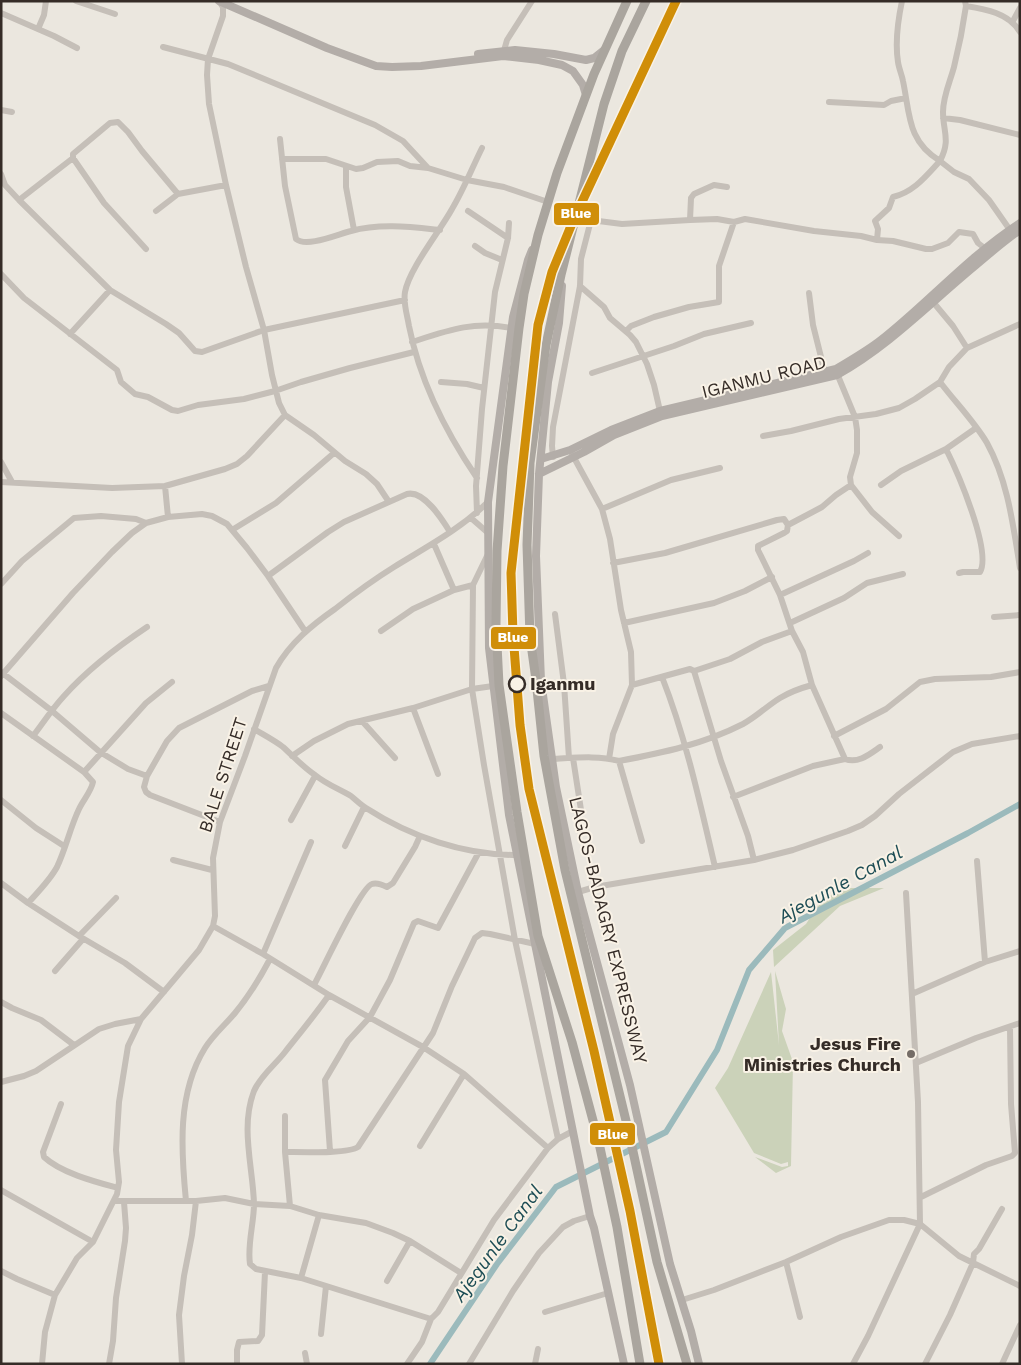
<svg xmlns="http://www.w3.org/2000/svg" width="1021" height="1365" viewBox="0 0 1021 1365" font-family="'Work Sans',sans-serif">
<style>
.green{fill:#cbd2b9}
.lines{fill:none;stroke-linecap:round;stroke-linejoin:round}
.canal{stroke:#9bbabc;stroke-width:6}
.minor{stroke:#c5bfb8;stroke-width:6}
.major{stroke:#b3ada8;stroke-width:8}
.highway{stroke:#aaa59e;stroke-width:9}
.metro-1-casing{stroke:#f9f2e6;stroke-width:12}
.metro-1{stroke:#d08e08;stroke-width:9}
.stop-dot{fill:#f9f2e6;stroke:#352c27;stroke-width:2.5}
.poi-dot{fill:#756d67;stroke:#f9f2e6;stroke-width:2}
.labels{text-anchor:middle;stroke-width:4;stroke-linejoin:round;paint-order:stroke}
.street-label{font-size:18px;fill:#352c27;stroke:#f9f2e6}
.stop-label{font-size:18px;font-weight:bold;fill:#352c27;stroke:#f9f2e6;text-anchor:start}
.poi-label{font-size:18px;font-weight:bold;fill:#352c27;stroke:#f9f2e6;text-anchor:end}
.water-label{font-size:19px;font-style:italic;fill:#1d4d55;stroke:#f9f2e6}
.line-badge{stroke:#f9f2e6;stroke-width:2}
.badge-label{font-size:14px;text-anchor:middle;font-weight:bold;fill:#fff}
</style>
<rect width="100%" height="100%" fill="#ebe7df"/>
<path class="green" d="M839,888h45l-44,18 -66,61 -1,-17 33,-26 11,-17z
M775,971l11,38 -4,22 11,31 -2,104 -15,7 -21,-16 27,10 6,-1v-4l-7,2 -27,-11 -39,-65 13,-20 43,-96 8,73z"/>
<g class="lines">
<path class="canal" d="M430,1364l67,-100 59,-77 110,-55 51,-82 32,-80 36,-42 183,-95 52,-29"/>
<path class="minor" d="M76,1l39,13
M219,1l4,6v9l-15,43 -1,16 2,29 17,81 20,82 18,63 8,45 7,28 6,12 29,20 31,26 21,13 11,10 12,18
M965,1l1,5c-3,21 -7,41 -12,61 -4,15 -11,29 -11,45 0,20 8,28 -3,49l14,11 15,7 20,21 21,30
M966,6c19,3 43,7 54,26
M1,13l53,23 23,12
M1013,21l7,-13
M38,29l6,-14 2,-14
M163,47l65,17 147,61 28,16 25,27 39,12 37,7 44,15
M503,54l4,-14 25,-39
M829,102l55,3 7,-4 15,-3
M1,110l11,2
M943,118l17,2 60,15
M280,139l5,47 11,53c11,9 42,-5 55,-8 29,-8 60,-4 89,-1
M73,158v-4l37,-31 8,-1 10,10 14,19 36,43
M282,159h44l30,10 7,-1 14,-6 21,-1 12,5 18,2
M346,167v20l8,43
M1,174l4,11 14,15 91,90 56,34 13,9 16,18 7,1 62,-22 141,-30
M19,200l54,-42 31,45 42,46
M156,211l22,-17 48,-9
M468,211l40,27
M575,218l47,6 68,-4 27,-1 17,3 11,-3 69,12 47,5 16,4 16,1 33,8h6l16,-6 11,-11 14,2 5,9 9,7
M690,220l1,-22 3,-4 20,-9 13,2
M877,240l1,-11 -3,-8 14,-13 4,-11c21,-5 33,-21 47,-36 -33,-20 -30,-47 -37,-80 -1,-6 -4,-12 -5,-19 -3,-19 0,-42 4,-61
M475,246l10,7 17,7
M1,274l23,24 93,72 4,12 14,12 13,3 24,13 6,1 20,-6 46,-6 31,-8 26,-9 49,-14 64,-16
M580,286l24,21 6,11 20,17 6,7 11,22 7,21 6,26
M809,293l4,32 12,48
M933,302l20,24 14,22
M626,331l5,-5 23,-9 35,-10 30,-5v-36l15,-44
M70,334l40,-44
M412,342c37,-12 61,-21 99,-14
M836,371l19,46 2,13v23l-7,24 1,8 21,27 27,24
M592,373l82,-27 30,-12 47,-11
M441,382l26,2 17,4
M940,382c15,20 34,39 47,61 21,38 26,82 33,125
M763,436l28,-5 48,-12 37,-5 23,-6 16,-9 25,-17 9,-15 18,-19 53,-24
M946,449c11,22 46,102 34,123h-17l-4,1
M572,454l30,55 8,30 11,71 10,42 1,33 -19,49 -4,25
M553,457l-1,-11 1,-19 27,-141 1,-27 10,-39
M1,462l11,20
M477,478c-32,-47 -57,-96 -68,-152 -2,-12 -6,-23 -4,-34 4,-23 35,-61 47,-83 12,-20 20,-41 30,-61
M1,482l111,6 53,-2 60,-17 12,-5 10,-8 38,-41
M881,485l20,-14 45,-22 30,-21
M165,486l3,31
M602,509l69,-29 49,-12
M477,513l-1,-27 6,-77 13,-117 13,-54 1,-15
M471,518l16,14
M232,530l44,-27 58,-50
M613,563l52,-10 112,-33 7,-1 4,6
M268,576l60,-44 16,-10 63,-28c17,-4 35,25 43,38
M1,584l21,-23 52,-43 27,-2 35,3 10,4
M454,590l19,-5
M780,595l74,-34 14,-8
M555,614l9,70 5,74
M994,617l26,-2
M624,623l90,-20 31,-12 27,-14
M790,623l54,-25 23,-15 36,-9
M381,631l32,-22 41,-19 -20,-46
M694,671l27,90 27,75 6,24
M1,672l51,39 48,41 28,17 19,7
M1,676l72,-83 39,-41 20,-19 14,-10 22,-6 34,-3 10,2 15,8 20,24 21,28 37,55
M662,677c24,61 38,126 53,190
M632,685l58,-16 4,2 36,-12 32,-17 30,-11
M413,708l25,66
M1,713l83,59 9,10c-2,10 -10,18 -14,27 -9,19 -13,39 -22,58 -7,13 -19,25 -29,36
M362,721l33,37
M254,729c10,6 20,11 29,18 11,10 20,20 32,28 11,9 24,14 36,21 5,4 10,9 15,12 45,29 98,47 151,47
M33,736c10,-13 19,-27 31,-40 24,-27 53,-49 83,-69
M834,736l52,-27 34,-27 15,-3 56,-2 29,-5
M292,756l22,-15 34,-17 65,-16 59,-19 21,-3
M573,758l8,52
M552,759c22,-1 45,-4 67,2 43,-8 85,-17 124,-37 13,-7 24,-18 37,-26 10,-6 21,-10 32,-13
M845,759l-33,-74 -9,-33 -11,-21 -12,-36 -22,-45v-4l26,-13 3,-2 1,-6 34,-18 14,-12 15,-10
M619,761l23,80
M84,772l62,-69 26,-21
M733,797l80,-31 32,-7c13,5 25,-5 35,-12
M1,800l35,28 28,18
M291,820l24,-44
M220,822l-70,-27 -4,-3 -2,-5 3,-11 20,-35 12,-13 73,-37 17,-5
M345,846l19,-39
M173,860l39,10
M977,861l8,101
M1,883l27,20 51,33 46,27 39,29
M578,892l17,-5 159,-27 39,-10 55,-19 14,-6 13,-9 24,-22 54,-42 19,-8 48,-8
M213,926l50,28 66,41 94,52 41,27 84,74
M79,936l37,-38
M263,954l48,-112
M55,971l28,-32
M314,985c9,-16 46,-97 58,-101 5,-2 11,1 15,3l6,-4 22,-36 5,-11
M912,994l73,-32 35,-11
M329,995c-14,20 -29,38 -44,57 -10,13 -24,23 -31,39 -14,36 -1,76 0,113 0,19 -7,41 -4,60l6,5 45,9 130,41
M1,1002l11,6 29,12 33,25
M916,1063l60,-25 44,-15
M1,1082l23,-6 12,-5 63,-42 16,-5 26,-5
M61,1104l-18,48 1,5c17,16 52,25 74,31
M285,1116v36l5,54
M558,1139l15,-8
M420,1146l44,-72
M330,1151l-5,-71 23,-39 22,-24 20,-37 24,-57 4,-2 20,7 41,-76
M285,1152c14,0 64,2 73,-5l75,-114 19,-47 23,-48 7,-5 8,1 45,10
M1,1190l92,52
M921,1197l65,-32 26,-9 3,-3 -4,-49 -1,-77
M115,1201h81l29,-3 29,6 36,2 29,9 47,8 27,10 17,8 51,32
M186,1201c-5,-51 -9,-108 19,-153 8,-13 20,-23 30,-35 14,-17 25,-35 35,-54
M786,1262l14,55
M1,1271l16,8 38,16
M301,1278l18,-63
M387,1281l23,-40
M682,1300l32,-10 72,-28 55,-25 48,-17h15l16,4 39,32 61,30
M545,1312l63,-19
M321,1334l5,-48
M305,1353l2,11
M42,1364l3,-32 10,-37 22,-37 16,-16 24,-48 2,-12 -3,-32 3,-48 9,-56 13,-27 58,-69 14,-24 2,-10 -2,-58 7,-36 25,-66 31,-88c14,-25 36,-43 59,-59 19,-15 38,-29 59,-42 34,-21 65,-37 94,-65
M109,1364l4,-23 3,-43 9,-57 1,-13 -2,-26
M182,1364l-3,-49 5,-39 8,-41 4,-34
M237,1364v-14l2,-8 19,-1 4,-6 3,-63
M407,1364l15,-22 9,-23 7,-7 56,-92 54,-72 10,-9 -43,-199 -31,-175 -12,-76 1,-104 15,-31
M469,1364l44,-73 26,-38 24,-26 11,-6 16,-5
M535,1364l3,-15
M853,1364l15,-28 52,-112 -2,-122 -12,-209
M925,1364l25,-49 23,-52 1,-9 5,-5 23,-40
M1002,1364l18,-39"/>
<path class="major" d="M219,1l108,47 49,18 16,1 29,-1 82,-10 36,4 23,5 11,6 10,14 3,10
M478,54l37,-4 39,4 32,6 8,-2 10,-8
M532,250l-4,10 -15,57 -25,185 1,146 20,167 81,401 4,12 30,136
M562,286l-3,37 -11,59 -9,92 -3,82 5,125 15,106 22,105 52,193 40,179 21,67 8,33
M541,459l29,-9 41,-20 49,-19 176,-42c15,-9 31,-18 45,-29 47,-37 88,-84 139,-117
M539,474l45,-22 30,-17 48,-19 175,-41c52,-29 92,-71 138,-109 14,-12 29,-25 45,-36"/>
<path class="highway" d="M627,1l-33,73 -37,99 -19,62 -14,59 -5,34 -16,138 -6,85 -1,73 3,61 18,127 21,124 34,106 27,101 18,84 23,137
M646,1l-24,50 -18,53 -43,171 -15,70 -16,118 -3,82 3,92 6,43 8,76 21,114 64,263 28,129 30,102"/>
<g class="metro-1-casing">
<path id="metro-1" d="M659,1364l-29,-153 -36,-160 -65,-262 -9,-64 -7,-91 -2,-61 27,-248 14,-53 21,-51 103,-220"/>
</g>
<use href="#metro-1" class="metro-1"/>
</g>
<circle class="stop-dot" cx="517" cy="684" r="8"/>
<circle class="poi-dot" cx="911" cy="1054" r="5"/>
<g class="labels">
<g class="street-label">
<text transform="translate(764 377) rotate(-14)" y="6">IGANMU ROAD</text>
<text transform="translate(223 775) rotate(-72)" y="6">BALE STREET</text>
<text transform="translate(608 930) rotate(76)" y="6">LAGOS-BADAGRY EXPRESSWAY</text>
</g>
<g class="stop-label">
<text x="530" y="690">Iganmu</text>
</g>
<g class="poi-label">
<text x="901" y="1050">Jesus Fire<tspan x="901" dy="21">Ministries Church</tspan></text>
</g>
<g class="water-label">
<text transform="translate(840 884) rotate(-29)" y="7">Ajegunle Canal</text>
<text transform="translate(497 1243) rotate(-54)" y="7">Ajegunle Canal</text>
</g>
</g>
<g class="line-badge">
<rect x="553" y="202" width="47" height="24" rx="5" fill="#d08e08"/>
<rect x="490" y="626" width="47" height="24" rx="5" fill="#d08e08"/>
<rect x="589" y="1122" width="47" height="24" rx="5" fill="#d08e08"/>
</g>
<g class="badge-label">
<text x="576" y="218">Blue</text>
<text x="513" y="642">Blue</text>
<text x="613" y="1139">Blue</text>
</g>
<rect width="1021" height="1365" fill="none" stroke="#352c27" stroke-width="5"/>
</svg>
